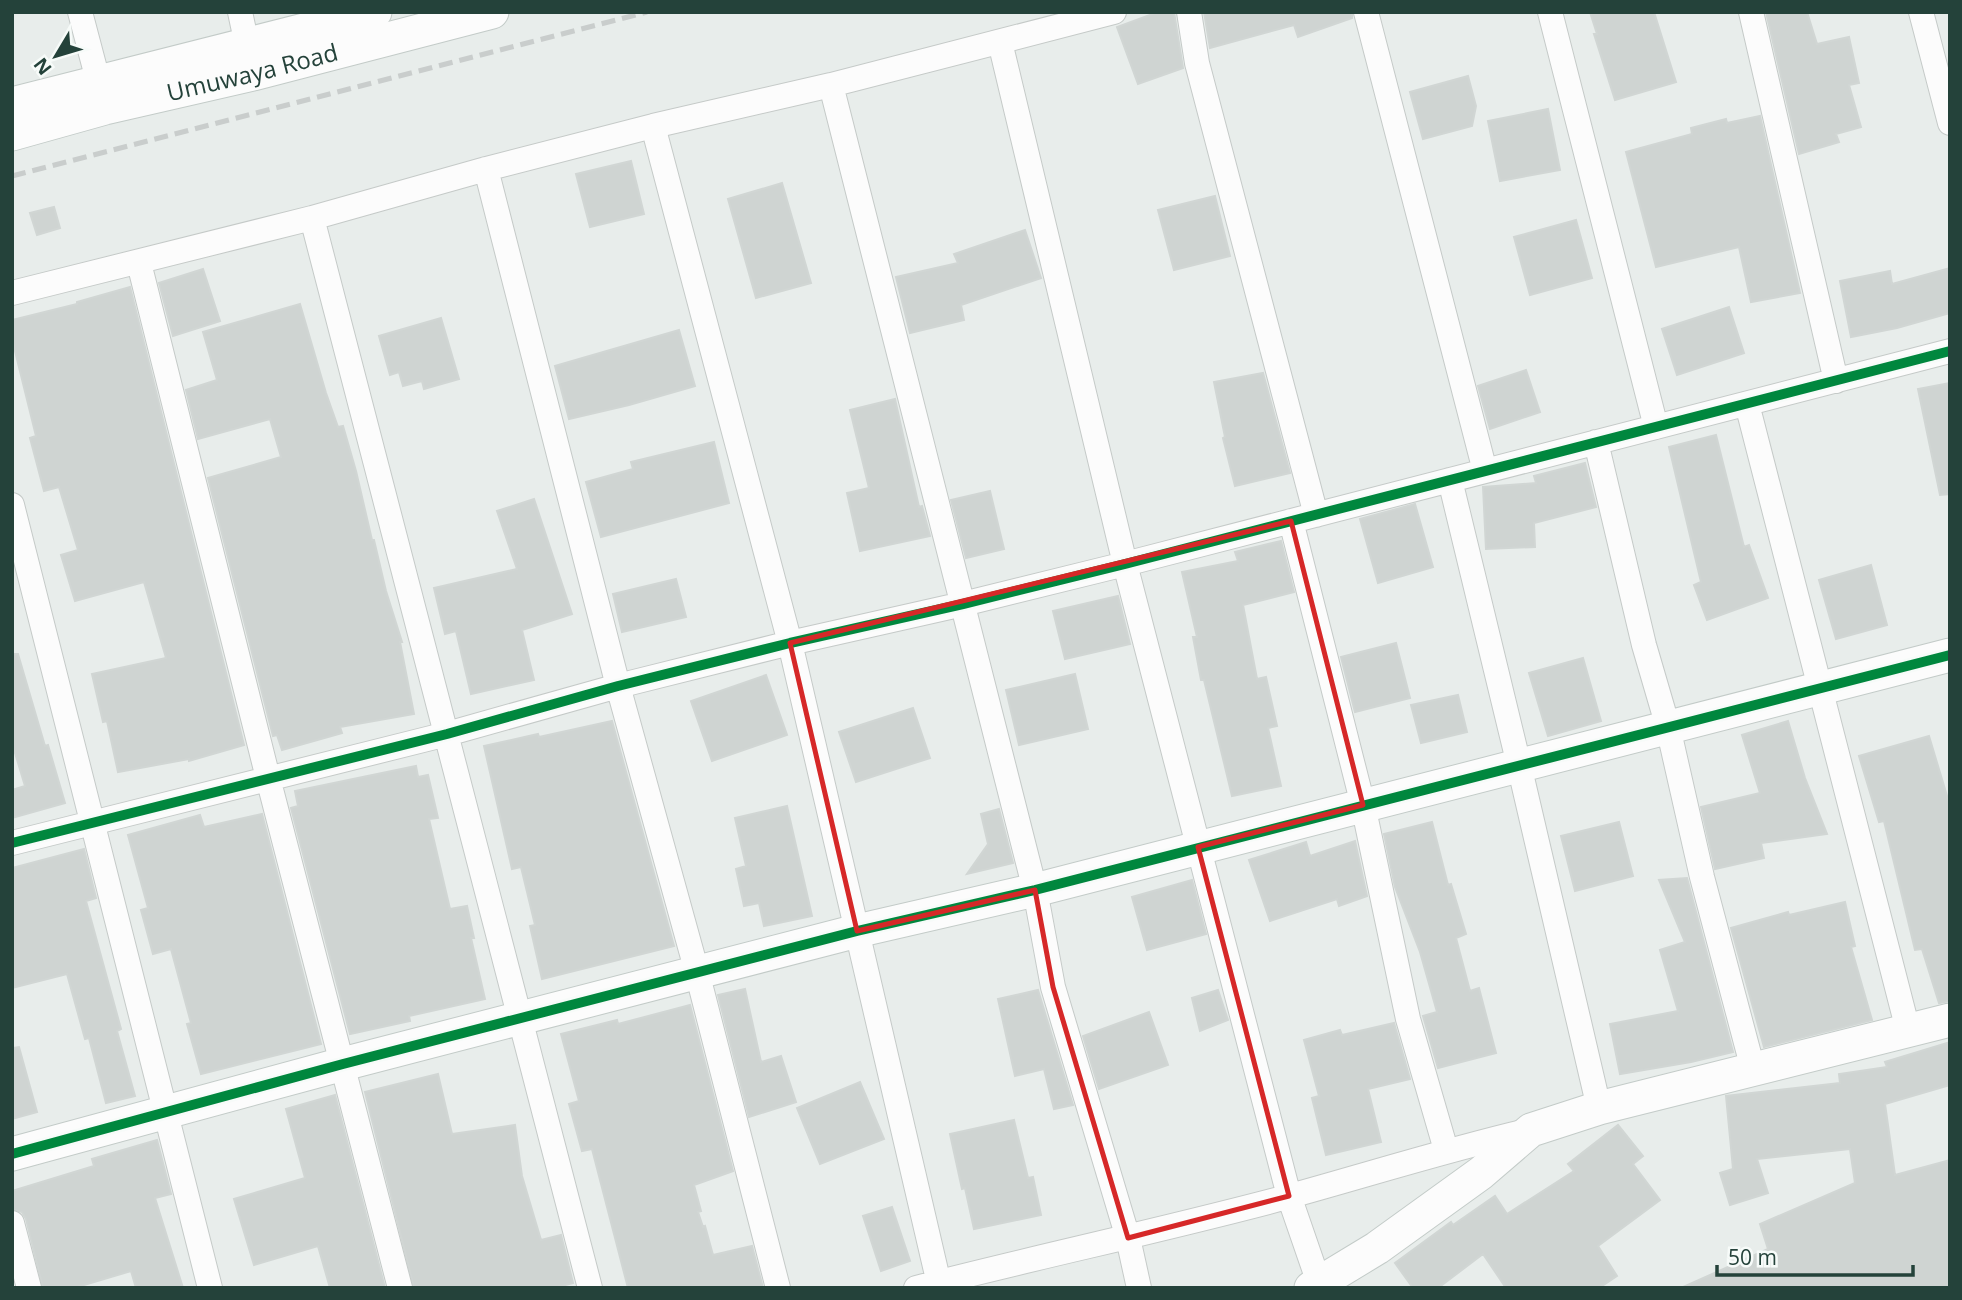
<svg xmlns="http://www.w3.org/2000/svg" width="1962" height="1300" viewBox="0 0 1962 1300" font-family="'Open Sans',sans-serif">
<style>
.building{fill:#cfd4d2;stroke:#d1d6d4;stroke-width:2}
.lines{fill:none;stroke-linecap:round;stroke-linejoin:round}
.street-casing{stroke:#c5cac8;stroke-width:26}
.secondary-casing{stroke:#c3cbc8;stroke-width:35}
.street{stroke:#fcfcfc;stroke-width:24}
.secondary{stroke:#fcfcfc;stroke-width:33}
.rail{stroke:#c9cdcc;stroke-width:5;stroke-dasharray:14 7;stroke-linecap:butt}
.cycleway-casing{stroke:#f7fbf9;stroke-width:15}
.cycleway{stroke:#00873e;stroke-width:10}
.marked{fill:none;stroke:#d62828;stroke-width:5;stroke-linejoin:round}
.labels{text-anchor:middle;stroke-width:7;stroke-linejoin:round;paint-order:stroke}
.street-label{font-size:24px;fill:#24423a;stroke:#f7fbf9}
</style>
<rect width="100%" height="100%" fill="#e8edeb"/>
<path class="building" d="M1158,12h16l9,56 -45,16 -21,-57z
M1204,12h148v6l-54,19 -4,-12 -84,23z
M1590,12h64l22,70 -61,18 -21,-66h3z
M1766,12h41l10,32 32,-7 10,46 -10,2 12,42 -25,7 3,8 -40,12z
M1468,76l8,30 -4,20 -49,13 -13,-47z
M1548,109l12,61 -60,11 -12,-60z
M1760,116l40,177 -49,9 -12,-55 -83,20 -30,-115 66,-18 -1,-6 35,-9 1,4z
M631,161l13,53 -54,13 -14,-53z
M782,183l29,100 -55,15 -28,-99z
M1215,196l15,60 -56,14 -16,-60z
M54,207l6,21 -23,7 -7,-22z
M1576,220l16,58 -62,17 -16,-58z
M1025,230l16,48 -80,27 3,15 -54,13 -14,-56 62,-14 -4,-9z
M1950,268v45l-53,15 -46,9 -11,-56 50,-10 2,13z
M203,269l17,52 -47,15 -14,-53z
M130,287l114,458 -55,16v-2l-71,13 -11,-51 -4,1 -11,-48 74,-16 -22,-76 -69,19 -14,-46 17,-5 -19,-63 -15,4 -14,-53 6,-2 -24,-97v-19l65,-16v-2z
M300,304l26,89 12,34 5,-1 13,45 16,69h2l12,51 16,51h-2l14,72 -74,13 2,6 -60,17 -5,-15 -4,1 -65,-258 73,-21 -11,-38 -72,20 -12,-49 31,-10 -14,-48z
M1729,307l15,46 -67,22 -15,-46z
M441,318l18,61 -35,10 -2,-8 -19,5 -4,-14 -9,3 -11,-39z
M679,330l16,56 -66,19 -60,14 -14,-53z
M1526,370l14,42 -50,17 -12,-43z
M1263,373l27,100 -55,13 -12,-48 2,-1 -11,-55z
M1950,383v111l-10,1 -22,-106z
M895,399l24,108 3,-1 8,30 -70,15 -13,-58 22,-5 -19,-78z
M1716,435l28,112 5,-2 19,53 -61,22 -13,-35 7,-3 -32,-135z
M714,442l15,61 -128,34 -15,-55 47,-13 -2,-7z
M1585,463l11,44 -62,16 1,24 -49,2 -3,-62 53,-4 -2,-7z
M990,491l14,58 -38,9 -15,-58z
M534,499l38,115 -50,16 12,50 -63,14 -15,-63 -11,3 -11,-46 83,-19 -20,-58z
M1415,504l18,63 -55,16 -18,-64z
M1281,541l13,51 -51,13 14,74 9,-2 11,49 -9,2 13,58 -49,10 -28,-116h-3l-8,-43h4l-15,-65 56,-11 -3,-9z
M1871,565l16,60 -51,14 -17,-59z
M676,579l10,38 -64,15 -9,-38z
M1118,596l12,48 -65,15 -12,-48z
M1396,643l14,55 -55,14 -14,-55z
M12,654h6l27,92 3,-1 17,58 -53,15v-28l13,-4 -13,-43z
M1583,658l18,63 -53,15 -19,-63z
M1075,674l13,55 -69,16 -13,-55z
M766,675l21,60 -75,26 -21,-60z
M1458,695l9,37 -46,11 -10,-38z
M913,708l17,50 -74,24 -17,-50z
M612,721l62,225 -132,33 -12,-53 5,-1 -14,-58 -9,2 -28,-123 54,-12 1,3z
M1788,721l17,57 22,56 -66,9 3,15 -49,11 -14,-62 59,-14 -18,-58z
M1929,736l21,70v195l-11,2 -17,-54 -7,1 -31,-129 -5,1 -20,-66z
M416,766l2,11 10,-2 10,43 -9,1 21,90 17,-3 7,32h-3l14,61 -76,17 1,5 -60,13 -59,-226 7,-2 -3,-15z
M787,806l25,110 -48,10 -5,-23 -15,3 -8,-37 10,-3 -11,-48z
M999,809l14,54 -46,11 21,-30 -7,-30z
M262,814l59,230 -120,30 -14,-50 4,-1 -20,-74 -18,5 -12,-44 7,-2 -20,-73 72,-20 4,12z
M1432,822l16,63 3,-1 15,50 -10,4 14,53 9,-3 17,65 -58,15 -15,-52 14,-4 -17,-60 -25,-65 -11,-53z
M1619,822l14,54 -58,15 -14,-55z
M1355,841l12,55 -28,10 -2,-7 -67,22 -21,-61 57,-18 4,14z
M84,849l12,49 -10,3 35,128 -4,2 18,65 -29,7 -17,-65 -4,1 -18,-65 -55,14v-120z
M1687,878l46,174 -42,10 -71,12 -10,-50 68,-13 -18,-61 25,-8 -26,-62z
M1192,880l14,54 -59,16 -15,-53z
M1845,902l10,44 -4,1 21,73 -108,27 -33,-119 57,-16 1,3z
M745,989l16,73 20,-6 15,46 -47,15 -31,-122z
M1038,990l35,115 -19,4 -10,-40 -29,7 -17,-77z
M1218,990l10,30 -28,11 -8,-33z
M690,1005l43,166 -39,14 7,26 -3,1 5,15 2,-1 8,29 39,-9 11,42h-135l-36,-139 -10,2 -13,-47 10,-3 -18,-67 56,-14 1,4z
M1149,1012l19,53 -69,24 -16,-53z
M1394,1023l16,56 -42,10 13,53 -55,13 -14,-57 7,-2 -15,-56 36,-10 2,5z
M1950,1042v43l-65,19 10,71 55,-15v128h-269l87,-39 -8,-25 95,-41 -5,-34 -93,10 11,34 -38,12 -10,-32 13,-4 -7,-73 114,-13 -1,-9 48,-7 -2,-5z
M19,1047l18,65 -25,7v-71z
M438,1074l14,60 63,-9 7,51 19,64 20,-5 12,48 -19,5h-140l-49,-196z
M860,1082l24,57 -64,25 -23,-56z
M335,1095l50,193h-55l-12,-42 -64,19 -20,-66 71,-21 -19,-69z
M1014,1120l14,58 5,-1 8,38 -67,14 -9,-41 -3,1 -12,-55z
M1618,1125l25,31 -10,8 27,36 -62,46 19,30 -18,12h-93l-23,-34 -45,34h-25l-18,-25 56,-41 2,3 42,-29 12,18 67,-43 -6,-7z
M157,1140l14,54 -16,4 28,90h-47l-5,-17 -57,17h-31l-17,-69 -4,-7 -10,-3v-18l82,-25 -2,-7z
M892,1207l18,54 -29,10 -18,-55z"/>
<g class="lines">
<g class="street-casing">
<path id="street" d="M80,12l19,72
M240,12l7,33
M1189,12l8,51 119,452
M1366,12l119,459
M1550,12l106,415
M1751,12l85,369
M1921,12l29,111
M1000,42l125,522 164,632 30,87
M831,85l204,805 18,97 75,251 11,50
M653,126l137,517 150,645
M486,169l132,517 79,286 81,316
M312,218l278,1070
M139,263l129,515 132,510
M12,293l300,-75 174,-49 167,-43 178,-41 283,-73
M1747,404l161,626
M1596,442l48,203 24,82 34,150 51,192
M1450,480l69,285 80,343
M12,505l198,783
M1291,521l72,284 45,214 38,131
M12,843l435,-109 171,-48 172,-43 173,-39 162,-40 825,-213
M12,1223l17,65
M916,1288c124,-32 248,-58 371,-91 80,-22 159,-47 240,-66"/>
</g>
<g class="secondary-casing">
<g id="secondary">
<path d="M12,104l363,-92"/>
<path id="s1" d="M12,134l93,-26 148,-34 239,-62"/>
<path d="M12,1154l331,-90 514,-133 178,-41 915,-235"/>
<path d="M1311,1288l66,-40 104,-75 50,-43 68,-22 351,-88"/>
</g>
</g>
<use href="#street" class="street"/>
<use href="#secondary" class="secondary"/>
<path class="rail" d="M12,176l635,-164"/>
<g class="cycleway-casing">
<path id="cycleway" d="M12,843l435,-109 171,-48 172,-43 173,-39 162,-40 825,-213
M12,1154l331,-90 514,-133 178,-41 915,-235"/>
</g>
<use href="#cycleway" class="cycleway"/>
</g>
<path class="marked" d="M1291,521l72,284 -165,42 91,349 -161,42 -75,-251 -18,-97 -178,41 -67,-288z"/>
<g class="labels">
<g class="street-label">
<text dy="8" stroke="none"><textPath href="#s1" startOffset="248">Umuwaya Road</textPath></text>
</g>
</g>
<rect width="1962" height="1300" fill="none" stroke="#24423a" stroke-width="28"/>
<g transform="translate(56 56) rotate(232)" stroke="#f7fbf9" stroke-width="5" paint-order="stroke">
<path d="M0-5L12 26L0 18L-12 26Z" fill="#24423a"/>
<text y="-10" font-size="19" font-weight="bold" text-anchor="middle" fill="#24423a">N</text>
</g>
<path d="M1717 1265v10h196v-10" fill="none" stroke="#24423a" stroke-width="3.5"/>
<text x="1728" y="1265" font-size="21" fill="#24423a" stroke="#f7fbf9" stroke-width="5" paint-order="stroke">50 m</text>
</svg>
